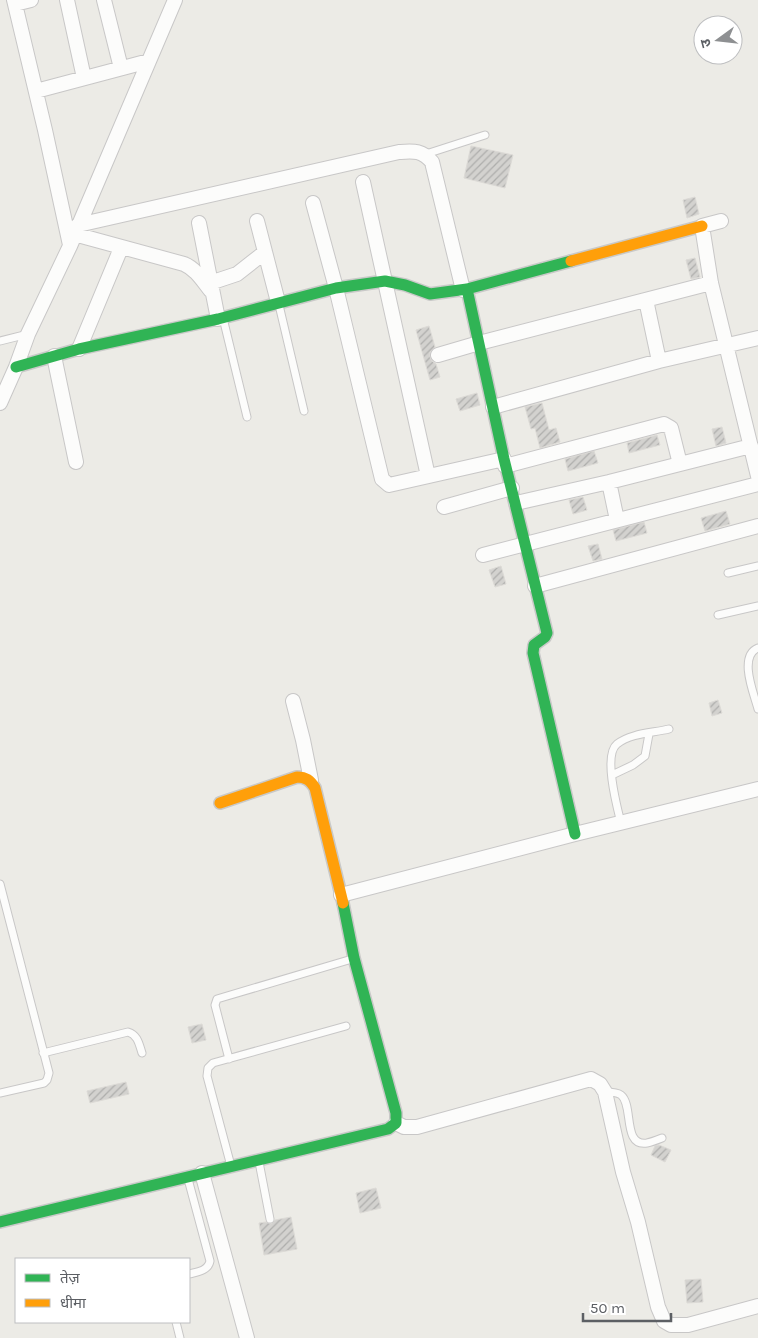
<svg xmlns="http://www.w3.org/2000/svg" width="758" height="1338" viewBox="0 0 758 1338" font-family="Karla,'Noto Sans Devanagari',sans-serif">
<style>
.building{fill:url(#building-hatch);stroke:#dcdad6}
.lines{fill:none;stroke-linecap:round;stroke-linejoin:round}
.lane-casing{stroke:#c8c7c7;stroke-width:9}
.street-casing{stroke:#c8c7c7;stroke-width:16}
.fast-casing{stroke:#c9c9c8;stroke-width:14}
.slow-casing{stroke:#c9c9c8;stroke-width:14}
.lane{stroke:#fcfcfb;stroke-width:7}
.street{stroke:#fcfcfb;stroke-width:14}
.fast{stroke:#30b455;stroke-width:11}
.slow{stroke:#ff9f0a;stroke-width:11}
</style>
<defs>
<pattern id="building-hatch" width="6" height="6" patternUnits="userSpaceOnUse" patternTransform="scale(1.25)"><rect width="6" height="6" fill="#d3d2cf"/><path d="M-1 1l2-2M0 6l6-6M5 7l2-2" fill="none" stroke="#aeaeac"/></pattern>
</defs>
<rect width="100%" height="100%" fill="#ecebe6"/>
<path class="building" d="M471,146l42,9 -8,33 -41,-10z
M695,197l4,17 -12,4 -4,-18z
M695,258l5,19 -9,2 -5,-19z
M429,326l6,21 -5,5v5l2,4 4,3 4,13 -10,3 -14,-50z
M477,393l3,12 -20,6 -4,-12z
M542,403l7,27 7,-2 4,14 -20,6 -5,-20 -4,1 -6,-22z
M722,427l4,16 -10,3 -4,-17z
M657,435l3,10 -31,8 -2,-10z
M594,451l4,12 -30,8 -3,-12z
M583,497l4,13 -14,4 -4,-14z
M726,511l4,13 -25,7 -4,-13z
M644,522l3,11 -31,8 -3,-11z
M598,544l4,15 -9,2 -5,-15z
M501,566l5,18 -11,3 -6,-17z
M718,700l4,13 -10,3 -3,-13z
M202,1024l4,16 -14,3 -4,-16z
M126,1082l3,12 -39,9 -3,-12z
M659,1145l12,5 -6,12 -14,-7 4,-9z
M376,1188l5,20 -21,5 -4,-20z
M291,1217l6,32 -33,6 -5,-32 7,-1 5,2 4,-4z
M701,1279l2,23 -16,1 -2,-23z"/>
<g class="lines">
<g class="lane-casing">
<path id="lane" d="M426,154l59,-19
M279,305l25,106
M223,318l24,99
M0,341l28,-7
M728,573l30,-7
M718,615l40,-9
M758,648c-20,8 -4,46 0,61
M612,775l21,-10 12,-9 4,-22
M621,823c-4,-16 -18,-68 -4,-79 14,-11 36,-11 52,-15
M0,884l49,189 -2,7 -3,3 -44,10
M43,1053l85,-21c10,3 11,12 14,21
M229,1059l-14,-54 2,-6 135,-40
M605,1092c5,0 12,0 16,3 13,10 1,52 26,48 5,-1 10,-3 15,-5
M259,1162l11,57
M231,1166l-24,-90 1,-8 5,-5 133,-37
M188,1179l22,82c-2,10 -13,11 -21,13
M176,1322l4,16"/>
</g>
<g class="street-casing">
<path id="street" d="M14,0l31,130 25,115
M67,0l17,78
M104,0l17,68
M15,4l16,-4
M36,91l113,-30
M363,182l65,294
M313,203l23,85 46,191 7,6 115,-26
M257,221l21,81
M721,221l-19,5 9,57 47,193
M199,223l19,96
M78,225l321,-73c15,-1 23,-2 33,10l31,128
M74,234l110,30c12,5 19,17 27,27
M210,283l27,-9 28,-22
M646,300l13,61
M79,349l42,-101
M438,355l41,-12 232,-60
M54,356l22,106
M0,403l16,-36 12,-33 42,-88 105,-246
M493,407l166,-46 99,-23
M505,466l159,-42 7,4 9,36
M609,482l8,38
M516,503l93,-21 142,-36
M444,507l68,-19
M483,555l275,-71
M535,586l223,-60
M293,701l10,39 8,40
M341,895l234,-61 183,-45
M396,1123l8,4h13l174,-48 9,5 5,8 18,80 15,50 20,85 6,14 7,4h17l70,-19
M202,1173l45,165"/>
</g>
<g class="fast-casing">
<path id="fast" d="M467,289l37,170 43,174 -2,4 -11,8 -1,8 42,181
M16,367l63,-18 139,-30 118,-31 49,-7 20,4 25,9 37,-5 104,-28
M0,1222l388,-93 8,-6v-10l-42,-155 -11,-55"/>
</g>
<g class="slow-casing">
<path id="slow" d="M571,261l131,-35
M220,803l77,-26c9,0 13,3 18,11l28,115"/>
</g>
<use href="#lane" class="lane"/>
<use href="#street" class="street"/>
<use href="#fast" class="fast"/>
<use href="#slow" class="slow"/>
</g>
<rect x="15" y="1258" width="175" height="65" fill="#ffffff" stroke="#bebfc1"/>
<rect x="25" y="1274" width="25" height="8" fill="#30b455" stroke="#bebfc1"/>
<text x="60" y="1283" font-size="15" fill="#5c5f64">तेज़</text>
<rect x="25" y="1299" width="25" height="8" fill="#ff9f0a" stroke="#bebfc1"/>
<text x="60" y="1308" font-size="15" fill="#5c5f64">धीमा</text>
<g transform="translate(718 40) rotate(255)"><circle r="24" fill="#ffffff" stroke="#bebfc1"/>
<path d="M0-4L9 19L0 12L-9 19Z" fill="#8e9092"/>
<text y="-8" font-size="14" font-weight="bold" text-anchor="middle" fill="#5c5f64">उ</text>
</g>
<path d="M583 1313v8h88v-8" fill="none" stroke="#5c5f64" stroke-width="2.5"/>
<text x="590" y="1313" font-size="15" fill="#5c5f64" stroke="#ffffff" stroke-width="4" paint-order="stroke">50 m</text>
</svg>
